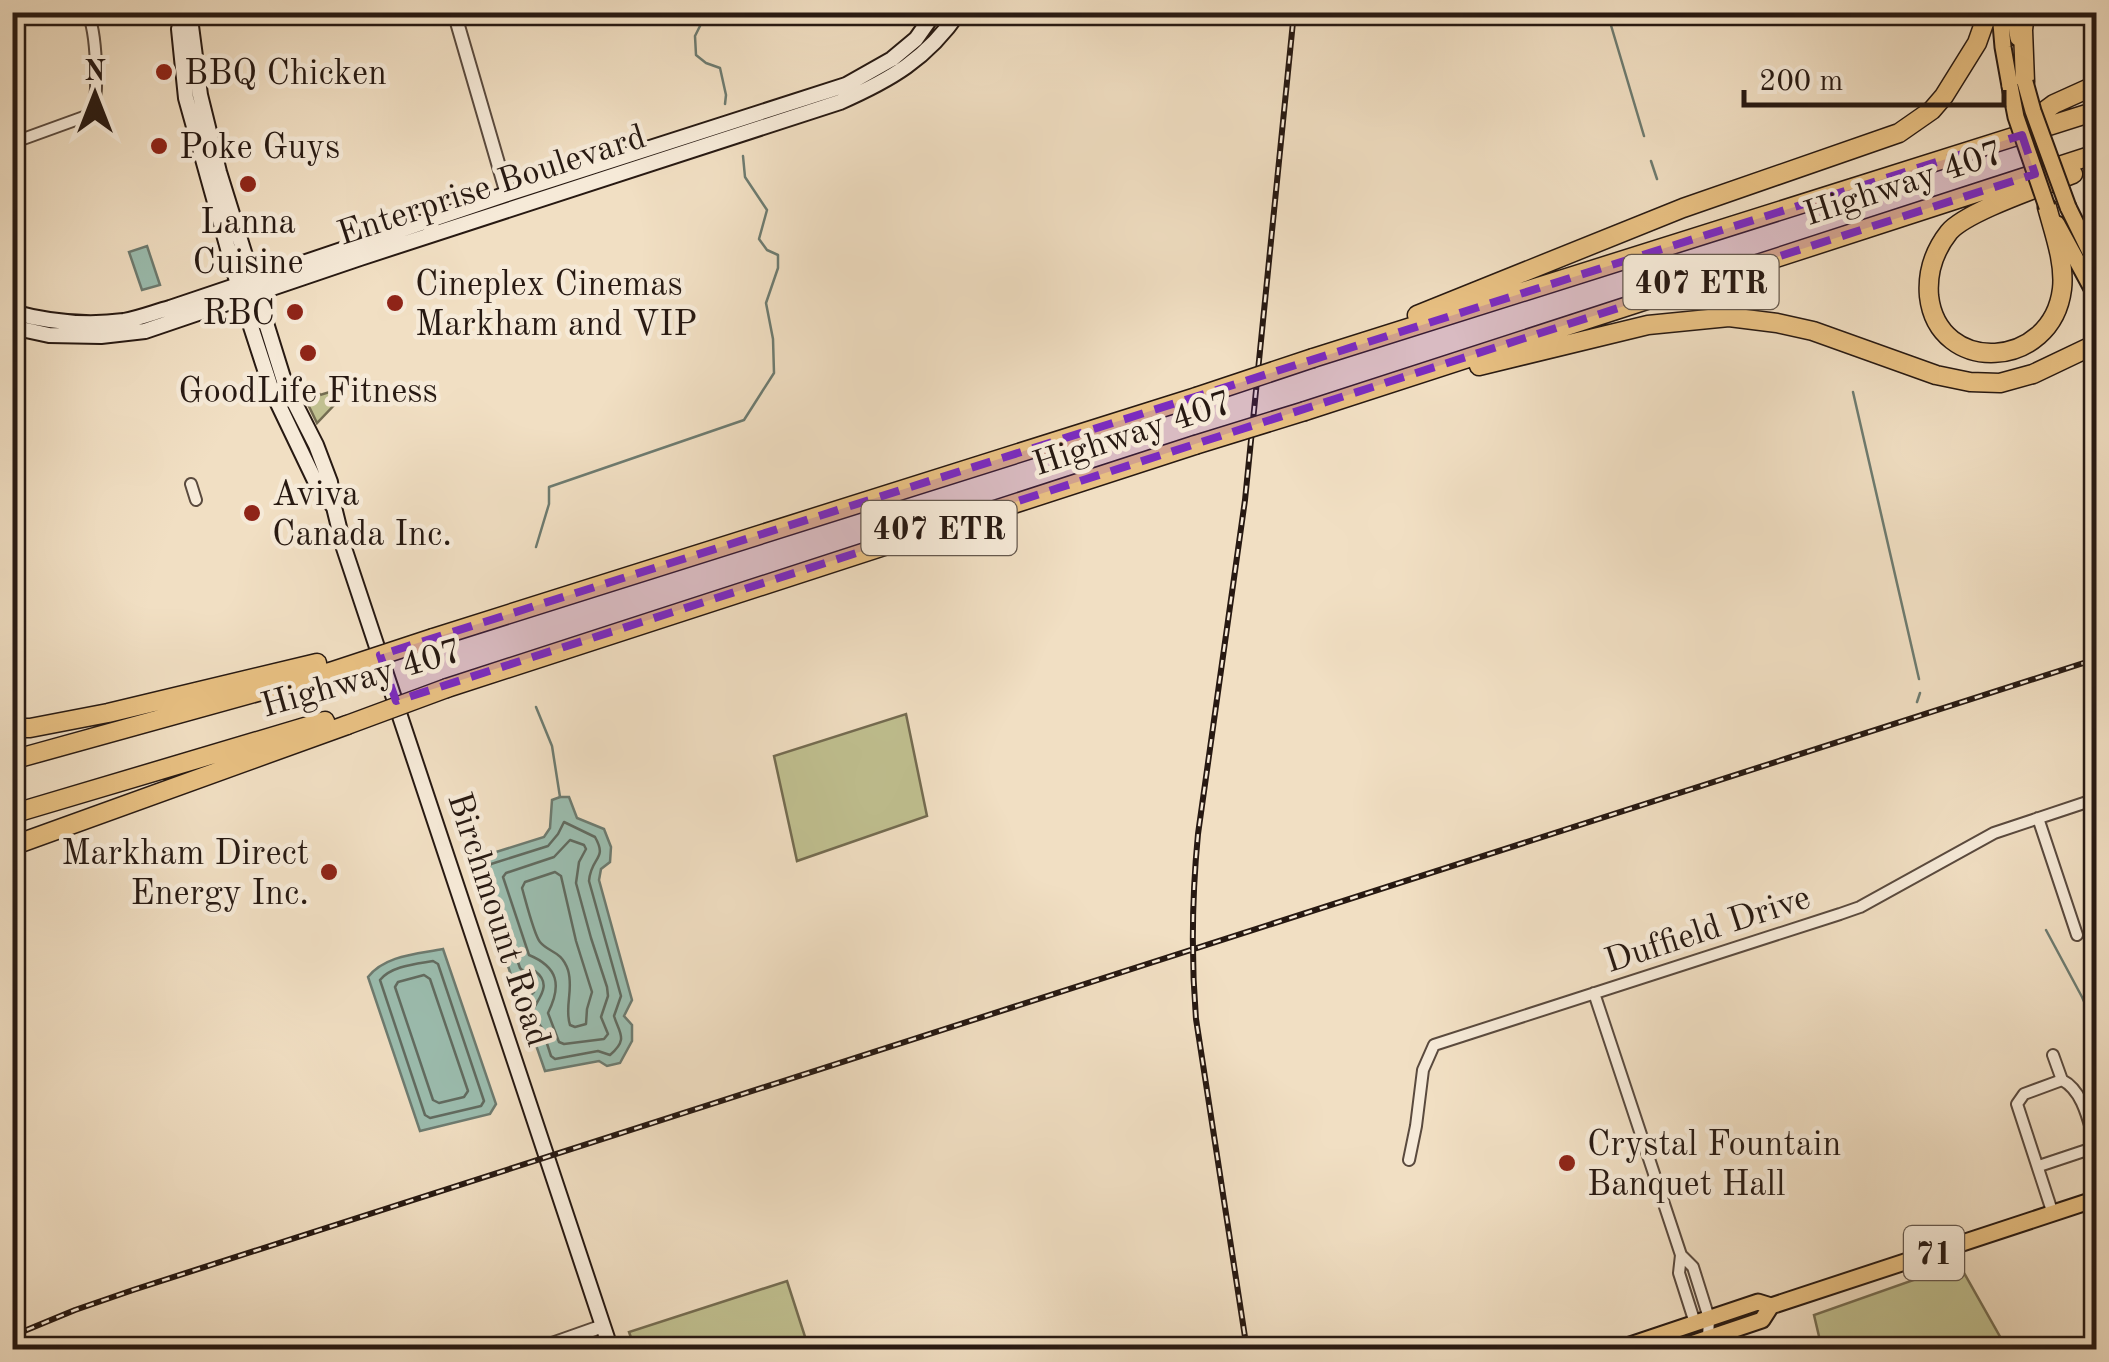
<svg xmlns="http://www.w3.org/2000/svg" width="2109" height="1362" viewBox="0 0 2109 1362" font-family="'Old Standard TT',serif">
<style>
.green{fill:#c0c090;stroke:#746c51;stroke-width:2.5}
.water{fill:#9bbdaf;stroke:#6d7b70;stroke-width:2.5}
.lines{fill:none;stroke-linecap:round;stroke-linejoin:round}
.shore{stroke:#616b60;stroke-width:2.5}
.stream{stroke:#6d7b70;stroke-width:2.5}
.minor-casing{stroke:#5a4a3e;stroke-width:14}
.tertiary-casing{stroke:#5a4a3e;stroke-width:16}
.secondary-casing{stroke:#271912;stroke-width:18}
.primary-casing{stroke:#271912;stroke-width:19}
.motorway-casing{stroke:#271912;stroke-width:21}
.minor{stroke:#f6ead8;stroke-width:10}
.tertiary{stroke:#f6ead8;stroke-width:12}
.secondary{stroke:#f6ead8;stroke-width:14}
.primary{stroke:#e8c082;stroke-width:15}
.motorway{stroke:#e8c082;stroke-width:18}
.rail-casing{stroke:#271912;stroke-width:6}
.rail{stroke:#f6ead8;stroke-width:2.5;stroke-dasharray:8;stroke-linecap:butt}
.primary-bridge-casing{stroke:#271912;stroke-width:19;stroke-linecap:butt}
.motorway-bridge-casing{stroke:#271912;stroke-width:21;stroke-linecap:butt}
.primary-bridge{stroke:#e8c082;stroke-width:15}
.motorway-bridge{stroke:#e8c082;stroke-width:18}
.marked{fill:#7b2cbf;fill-opacity:0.2;stroke:#7b2cbf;stroke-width:8;stroke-dasharray:20 12;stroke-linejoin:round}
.poi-dot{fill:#8f2418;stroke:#f6ead8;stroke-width:4}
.labels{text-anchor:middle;stroke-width:9;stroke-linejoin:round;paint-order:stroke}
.shield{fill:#f6ead8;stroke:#65584d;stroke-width:2.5}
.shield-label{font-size:32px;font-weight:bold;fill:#271912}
.poi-label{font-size:35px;fill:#271912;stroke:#f6ead8;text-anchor:start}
.street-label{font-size:35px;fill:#271912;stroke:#f6ead8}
</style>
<rect width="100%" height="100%" fill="#f1dfc3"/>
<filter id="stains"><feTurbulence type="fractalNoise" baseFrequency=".002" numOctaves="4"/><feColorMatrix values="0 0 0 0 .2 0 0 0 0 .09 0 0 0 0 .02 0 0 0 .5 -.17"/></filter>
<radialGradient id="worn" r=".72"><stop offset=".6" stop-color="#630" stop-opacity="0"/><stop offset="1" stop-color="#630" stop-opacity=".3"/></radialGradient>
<path class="green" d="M317,389l3,6 16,-5 3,10 -22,23 -14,-29z
M906,714l21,102 -130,45 -23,-105z
M1959,1264l48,85h-185l-8,-34z
M787,1281l22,68h-174l-6,-17z"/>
<path class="water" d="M147,246l13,39 -18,5 -13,-38z
M560,797h9l8,21 27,11 7,18 -1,15 -9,7 -2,11 33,120 -8,16 8,9v16l-12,22 -13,3 -8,-5 -54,10 -23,-66 12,-13 -2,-5 1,-7 -19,4 -36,-108v-12l5,-8 61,-19 6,-9 2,-28z
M443,949l53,155 -6,10 -70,17 -52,-154c17,-22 50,-23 75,-28z"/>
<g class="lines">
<path class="shore" d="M564,822l31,15c13,23 -4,19 -6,44l32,115 -7,20c5,17 15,23 -4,39l-12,-4 -43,8 -4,-3 -9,-28 -6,-8 -3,-10c7,-14 19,-26 2,-39h-12l-3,-3 -32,-94v-6l3,-4 57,-18 10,-12z
M570,840l14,5 2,4 -7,13 -3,21 15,55 16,49 1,9 -7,21 7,17 -4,5 -40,5 -5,-2 -11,-29c14,-28 10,-46 -19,-58l-26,-78 3,-4 48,-16z
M555,872l6,4 15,65 16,51 -5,17 -1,15 -11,3 -5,-2c-6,-18 4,-35 -2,-55 -7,-20 -19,-17 -28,-28 -6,-7 -15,-44 -18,-54l3,-6z
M433,961l5,3 46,137 -3,5 -51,12 -5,-3 -45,-135c11,-14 36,-16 53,-19z
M424,975l6,4 38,112 -4,6 -25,6 -6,-3 -38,-113 3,-5z"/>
<path class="stream" d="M702,12l2,6 -9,18 1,19 10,8 14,5 6,27 -1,9
M1607,12l37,124
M1651,161l6,18
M1853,392l66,287
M536,547l13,-43v-17l195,-67 30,-47 -1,-34 -7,-36 12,-35v-13l-11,-5 -8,-11 8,-29 -22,-33 -2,-21
M1917,702l3,-9
M536,707l16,39 8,51
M2046,930l36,67 14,31"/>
<g class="minor-casing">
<path id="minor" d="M12,115l4,26
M12,143l80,-29c7,-20 5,-83 -5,-102
M191,484l5,16
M2038,818l39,117
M1594,993l87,262 -2,18 16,50
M2053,1055l9,25c22,11 27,44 34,66
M1409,1160l7,-34 7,-56 11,-25 406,-131 20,-7 134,-74 102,-34
M2039,1166l57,-19
M2053,1214l-36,-110 7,-10 38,-14
M1681,1255l12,12 16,51 -1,20"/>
</g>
<g class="tertiary-casing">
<path id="tertiary" d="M454,12l53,182
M535,1350l68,-24"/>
</g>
<g class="secondary-casing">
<path id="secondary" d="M184,12l-5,17 7,69 56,201 30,92 46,96 15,19
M184,13l7,13 9,69 19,77 66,212 31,61 14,37 4,25 10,41 267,802
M12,312c36,10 75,14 112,9 16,-3 31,-9 46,-13l337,-114 339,-109 46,-26 24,-20 19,-27
M12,327l37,8 52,1 44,-5 215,-73 480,-156c50,-22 87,-43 119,-90"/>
</g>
<g class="primary-casing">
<path id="primary" d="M2000,12l3,35 7,39
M2014,12l4,26
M2068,207l28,57
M2057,224l39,72
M1615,1350l143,-48 13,4 325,-107
M1673,1350l89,-30 9,-14"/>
</g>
<g class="motorway-casing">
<path id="motorway" d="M2025,82l-2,-52 2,-18
M2023,127l31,-23 42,-19
M2047,207c7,26 18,56 15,82 -10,81 -124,87 -133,7 -2,-24 5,-45 20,-64 18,-21 95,-46 124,-58
M1417,315l266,-107 216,-75 33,-23 12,-14 33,-53 11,-31
M1313,358l783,-247
M1479,366l169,-41 81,-8 48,6 36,8 123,44 34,7 30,1 33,-9 63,-30
M1305,411l791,-257
M433,638l763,-241
M447,688l748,-243
M12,728h18l78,-15 209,-50
M12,760l318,-88
M12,814l313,-93
M12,846l335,-121"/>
</g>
<use href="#minor" class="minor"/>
<use href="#tertiary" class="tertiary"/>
<use href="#secondary" class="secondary"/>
<use href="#primary" class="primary"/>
<use href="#motorway" class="motorway"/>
<g class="rail-casing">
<path id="rail" d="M12,1336l63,-26 58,-20 1963,-631
M1247,1350l-51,-331c-5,-62 -4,-123 2,-185l47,-334 49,-488"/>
</g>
<use href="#rail" class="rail"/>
<g class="primary-bridge-casing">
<path id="primary-bridge" d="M2025,82l8,29 35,96
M2010,86l6,31 31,90"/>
</g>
<g class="motorway-bridge-casing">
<path id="motorway-bridge" d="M1196,397l117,-39
M1195,445l110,-34
M330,672l103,-34
M347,725l100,-37"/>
</g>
<use href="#primary-bridge" class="primary-bridge"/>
<use href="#motorway-bridge" class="motorway-bridge"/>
</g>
<path class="marked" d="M2022,135l13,39 -1639,527 -16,-46z"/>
<g class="poi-dot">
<circle cx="164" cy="72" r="10"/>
<circle cx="159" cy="146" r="10"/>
<circle cx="248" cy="184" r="10"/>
<circle cx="395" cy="303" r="10"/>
<circle cx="295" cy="312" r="10"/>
<circle cx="308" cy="353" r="10"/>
<circle cx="252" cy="513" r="10"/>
<circle cx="329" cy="872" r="10"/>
<circle cx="1567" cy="1163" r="10"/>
</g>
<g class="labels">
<g class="shield">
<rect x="1623.5" y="255" width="155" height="54" rx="8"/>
<rect x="861.5" y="501" width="155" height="54" rx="8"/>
<rect x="1904" y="1226" width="60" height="54" rx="8"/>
</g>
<g class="shield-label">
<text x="1701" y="293">407 ETR</text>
<text x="939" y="539">407 ETR</text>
<text x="1934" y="1264">71</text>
</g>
<g class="poi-label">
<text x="184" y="84">BBQ Chicken</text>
<text x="179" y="158">Poke Guys</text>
<text x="248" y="233" text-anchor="middle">Lanna<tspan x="248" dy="40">Cuisine</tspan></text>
<text x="415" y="295">Cineplex Cinemas<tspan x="415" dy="40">Markham and VIP</tspan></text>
<text x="275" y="324" text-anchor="end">RBC</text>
<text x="308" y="402" text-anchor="middle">GoodLife Fitness</text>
<text x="272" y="505">Aviva<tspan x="272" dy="40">Canada Inc.</tspan></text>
<text x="309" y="864" text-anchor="end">Markham Direct<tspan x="309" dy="40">Energy Inc.</tspan></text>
<text x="1587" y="1155">Crystal Fountain<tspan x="1587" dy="40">Banquet Hall</tspan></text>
</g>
<g class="street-label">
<text transform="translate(1903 182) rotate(-18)" y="12">Highway 407</text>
<text transform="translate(491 184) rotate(-18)" y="12">Enterprise Boulevard</text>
<text transform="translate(1132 432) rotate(-18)" y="12">Highway 407</text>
<text transform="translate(361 677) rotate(-16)" y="12">Highway 407</text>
<text transform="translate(500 919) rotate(72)" y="12">Birchmount Road</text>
<text transform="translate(1707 928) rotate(-18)" y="12">Duffield Drive</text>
</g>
</g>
<rect width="2109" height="1362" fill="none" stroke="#f1dfc3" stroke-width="50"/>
<rect x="15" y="15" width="2079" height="1332" fill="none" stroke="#271912" stroke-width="5"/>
<rect x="25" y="25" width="2059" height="1312" fill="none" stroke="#271912" stroke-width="2.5"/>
<g transform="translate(95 95)" stroke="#f6ead8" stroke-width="8" paint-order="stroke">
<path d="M0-8L18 38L0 25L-18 38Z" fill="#271912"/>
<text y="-15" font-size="28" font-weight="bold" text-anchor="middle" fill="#271912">N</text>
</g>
<path d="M1744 90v15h260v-15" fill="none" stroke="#271912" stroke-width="5"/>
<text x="1759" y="90" font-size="30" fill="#271912" stroke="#f6ead8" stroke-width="8" paint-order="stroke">200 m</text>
<rect width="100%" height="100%" filter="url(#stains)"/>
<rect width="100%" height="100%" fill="url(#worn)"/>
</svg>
